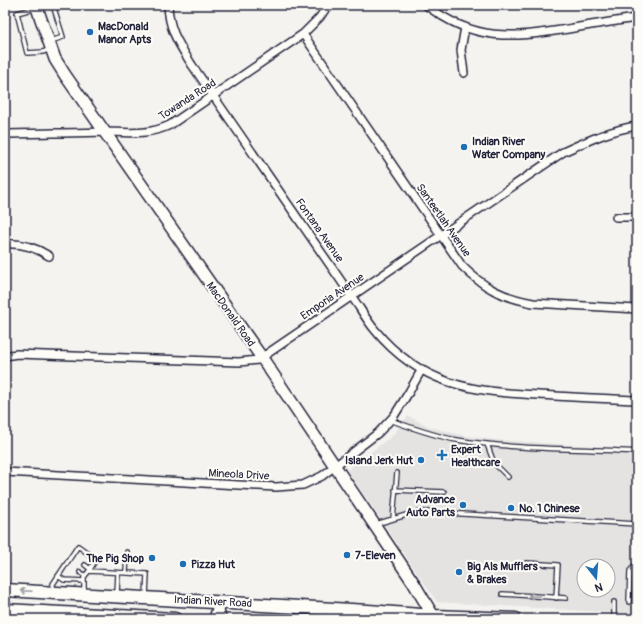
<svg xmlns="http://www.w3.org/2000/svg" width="642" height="624" viewBox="0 0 642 624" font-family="Pangolin,sans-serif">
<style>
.built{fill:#e4e3e2;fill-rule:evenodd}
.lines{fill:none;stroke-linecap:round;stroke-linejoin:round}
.lane-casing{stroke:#22223b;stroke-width:6}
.street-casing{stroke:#22223b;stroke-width:10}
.secondary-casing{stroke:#22223b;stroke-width:14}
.primary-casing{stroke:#22223b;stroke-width:15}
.lane{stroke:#fdfcf7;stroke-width:3.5}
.street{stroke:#fdfcf7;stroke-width:7}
.secondary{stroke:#fdfcf7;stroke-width:11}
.primary{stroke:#fdfcf7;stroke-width:12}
.oneway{stroke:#9a9aa2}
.poi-dot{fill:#1f6fb2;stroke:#fdfcf7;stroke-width:1.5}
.labels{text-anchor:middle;stroke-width:4;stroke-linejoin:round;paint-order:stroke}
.poi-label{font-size:11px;font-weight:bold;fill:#22223b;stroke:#fdfcf7;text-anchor:start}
.street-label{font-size:11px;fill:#22223b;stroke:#fdfcf7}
</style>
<rect width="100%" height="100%" fill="#f4f3ef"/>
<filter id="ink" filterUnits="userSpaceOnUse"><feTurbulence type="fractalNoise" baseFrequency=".025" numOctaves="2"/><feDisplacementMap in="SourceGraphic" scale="8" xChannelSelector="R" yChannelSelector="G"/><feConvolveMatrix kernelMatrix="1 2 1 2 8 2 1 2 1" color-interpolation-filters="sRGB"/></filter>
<g filter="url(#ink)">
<path class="built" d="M408,416l22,11 31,8 35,5 141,9v165l-200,-12 -90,-132 45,-34zM584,566h24v24h-24z"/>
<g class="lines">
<g class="lane-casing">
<path id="lane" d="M36,8l-19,5 10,40 16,-1 7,-3
M51,41l12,-4 -10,-32
M390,420c22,8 44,16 67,20 59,10 120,8 180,12
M487,444l7,19 14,14
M395,490l49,2
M393,519l4,-46
M376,524l37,-11 15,-1 209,12
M85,565l5,4
M519,565l8,-2 31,2 -2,33
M80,572l5,4
M126,573l1,-21
M58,576l6,4 20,1
M53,590v-6l25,-38 18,13 -7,12
M84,593v-16l5,-6 58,3 -1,22
M117,593l1,-20
M502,594l64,4
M629,602l1,-31 7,-8
M614,619v-17"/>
</g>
<g class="street-casing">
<path id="street" d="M168,5c1,26 11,39 24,60l167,242c5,8 10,16 16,23 45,55 98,62 164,65 33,2 65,4 98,5
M426,5c48,37 86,33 142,24 23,-4 46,-8 69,-11
M303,34l159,232c22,22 40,31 71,37l104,6
M464,73l-3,-23 4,-23
M5,134c32,-1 64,-1 96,-2 24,0 46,4 69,-7l133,-91 17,-17 8,-12
M616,217h21
M5,244c16,-1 30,3 44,12
M5,356l12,-2 222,8 19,-2 305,-208c24,-11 47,-22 74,-26
M5,472l271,15 27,-2 19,-9 56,-43 16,-17 15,-24 13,-23
M219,604l3,15
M213,619l5,-18"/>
</g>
<g class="secondary-casing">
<path id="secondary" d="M36,5l19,54 10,16 197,283 151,224 22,37"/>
</g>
<g class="primary-casing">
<path id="primary" d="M5,590l363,21 66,5 82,3
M5,610l170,9"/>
</g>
<use href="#lane" class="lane"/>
<use href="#street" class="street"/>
<use href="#secondary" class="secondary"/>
<use href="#primary" class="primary"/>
</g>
<defs><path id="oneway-shaft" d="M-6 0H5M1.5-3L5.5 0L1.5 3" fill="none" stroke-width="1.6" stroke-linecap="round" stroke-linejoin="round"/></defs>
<g class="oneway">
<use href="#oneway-shaft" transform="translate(26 591) rotate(-177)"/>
<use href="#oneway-shaft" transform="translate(534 596) rotate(-177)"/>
</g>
</g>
<g class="poi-dot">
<circle cx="90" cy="32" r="4"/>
<circle cx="464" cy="147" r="4"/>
<path d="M440 449h4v4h4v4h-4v4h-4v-4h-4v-4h4z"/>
<circle cx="421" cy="460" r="4"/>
<circle cx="463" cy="505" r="4"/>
<circle cx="511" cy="508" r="4"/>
<circle cx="347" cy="555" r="4"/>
<circle cx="152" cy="558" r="4"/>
<circle cx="183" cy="564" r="4"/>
<circle cx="459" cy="572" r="4"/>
</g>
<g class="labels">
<g class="poi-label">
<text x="98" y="30">MacDonald<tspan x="98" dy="13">Manor Apts</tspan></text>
<text x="472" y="145">Indian River<tspan x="472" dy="13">Water Company</tspan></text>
<text x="451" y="453">Expert<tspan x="451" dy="13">Healthcare</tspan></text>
<text x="413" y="464" text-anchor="end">Island Jerk Hut</text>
<text x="455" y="503" text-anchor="end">Advance<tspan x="455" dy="13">Auto Parts</tspan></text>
<text x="519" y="512">No. 1 Chinese</text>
<text x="355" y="559">7-Eleven</text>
<text x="144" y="562" text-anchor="end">The Pig Shop</text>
<text x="191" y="568">Pizza Hut</text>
<text x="467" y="570">Big Als Mufflers<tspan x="467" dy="13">&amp; Brakes</tspan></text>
</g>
<g class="street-label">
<text transform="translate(187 99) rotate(-33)" y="4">Towanda Road</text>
<text transform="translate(444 220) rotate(55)" y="4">Santeetlah Avenue</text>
<text transform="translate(320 230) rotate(55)" y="4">Fontana Avenue</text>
<text transform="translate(332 296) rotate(-34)" y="4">Emporia Avenue</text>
<text transform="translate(231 314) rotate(55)" y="4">MacDonald Road</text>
<text transform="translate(239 474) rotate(3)" y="4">Mineola Drive</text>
<text transform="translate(213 601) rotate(3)" y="4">Indian River Road</text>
</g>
</g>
<rect width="642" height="624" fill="none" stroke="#fdfcf7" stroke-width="20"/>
<rect x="10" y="10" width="622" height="604" fill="none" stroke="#22223b" stroke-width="1.5" filter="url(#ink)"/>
<g transform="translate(596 578) rotate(163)"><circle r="19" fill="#fdfcf7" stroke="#a5a5ac"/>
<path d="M0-3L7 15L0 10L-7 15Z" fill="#1f6fb2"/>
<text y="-6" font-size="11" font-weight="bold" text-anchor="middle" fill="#22223b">N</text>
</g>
</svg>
